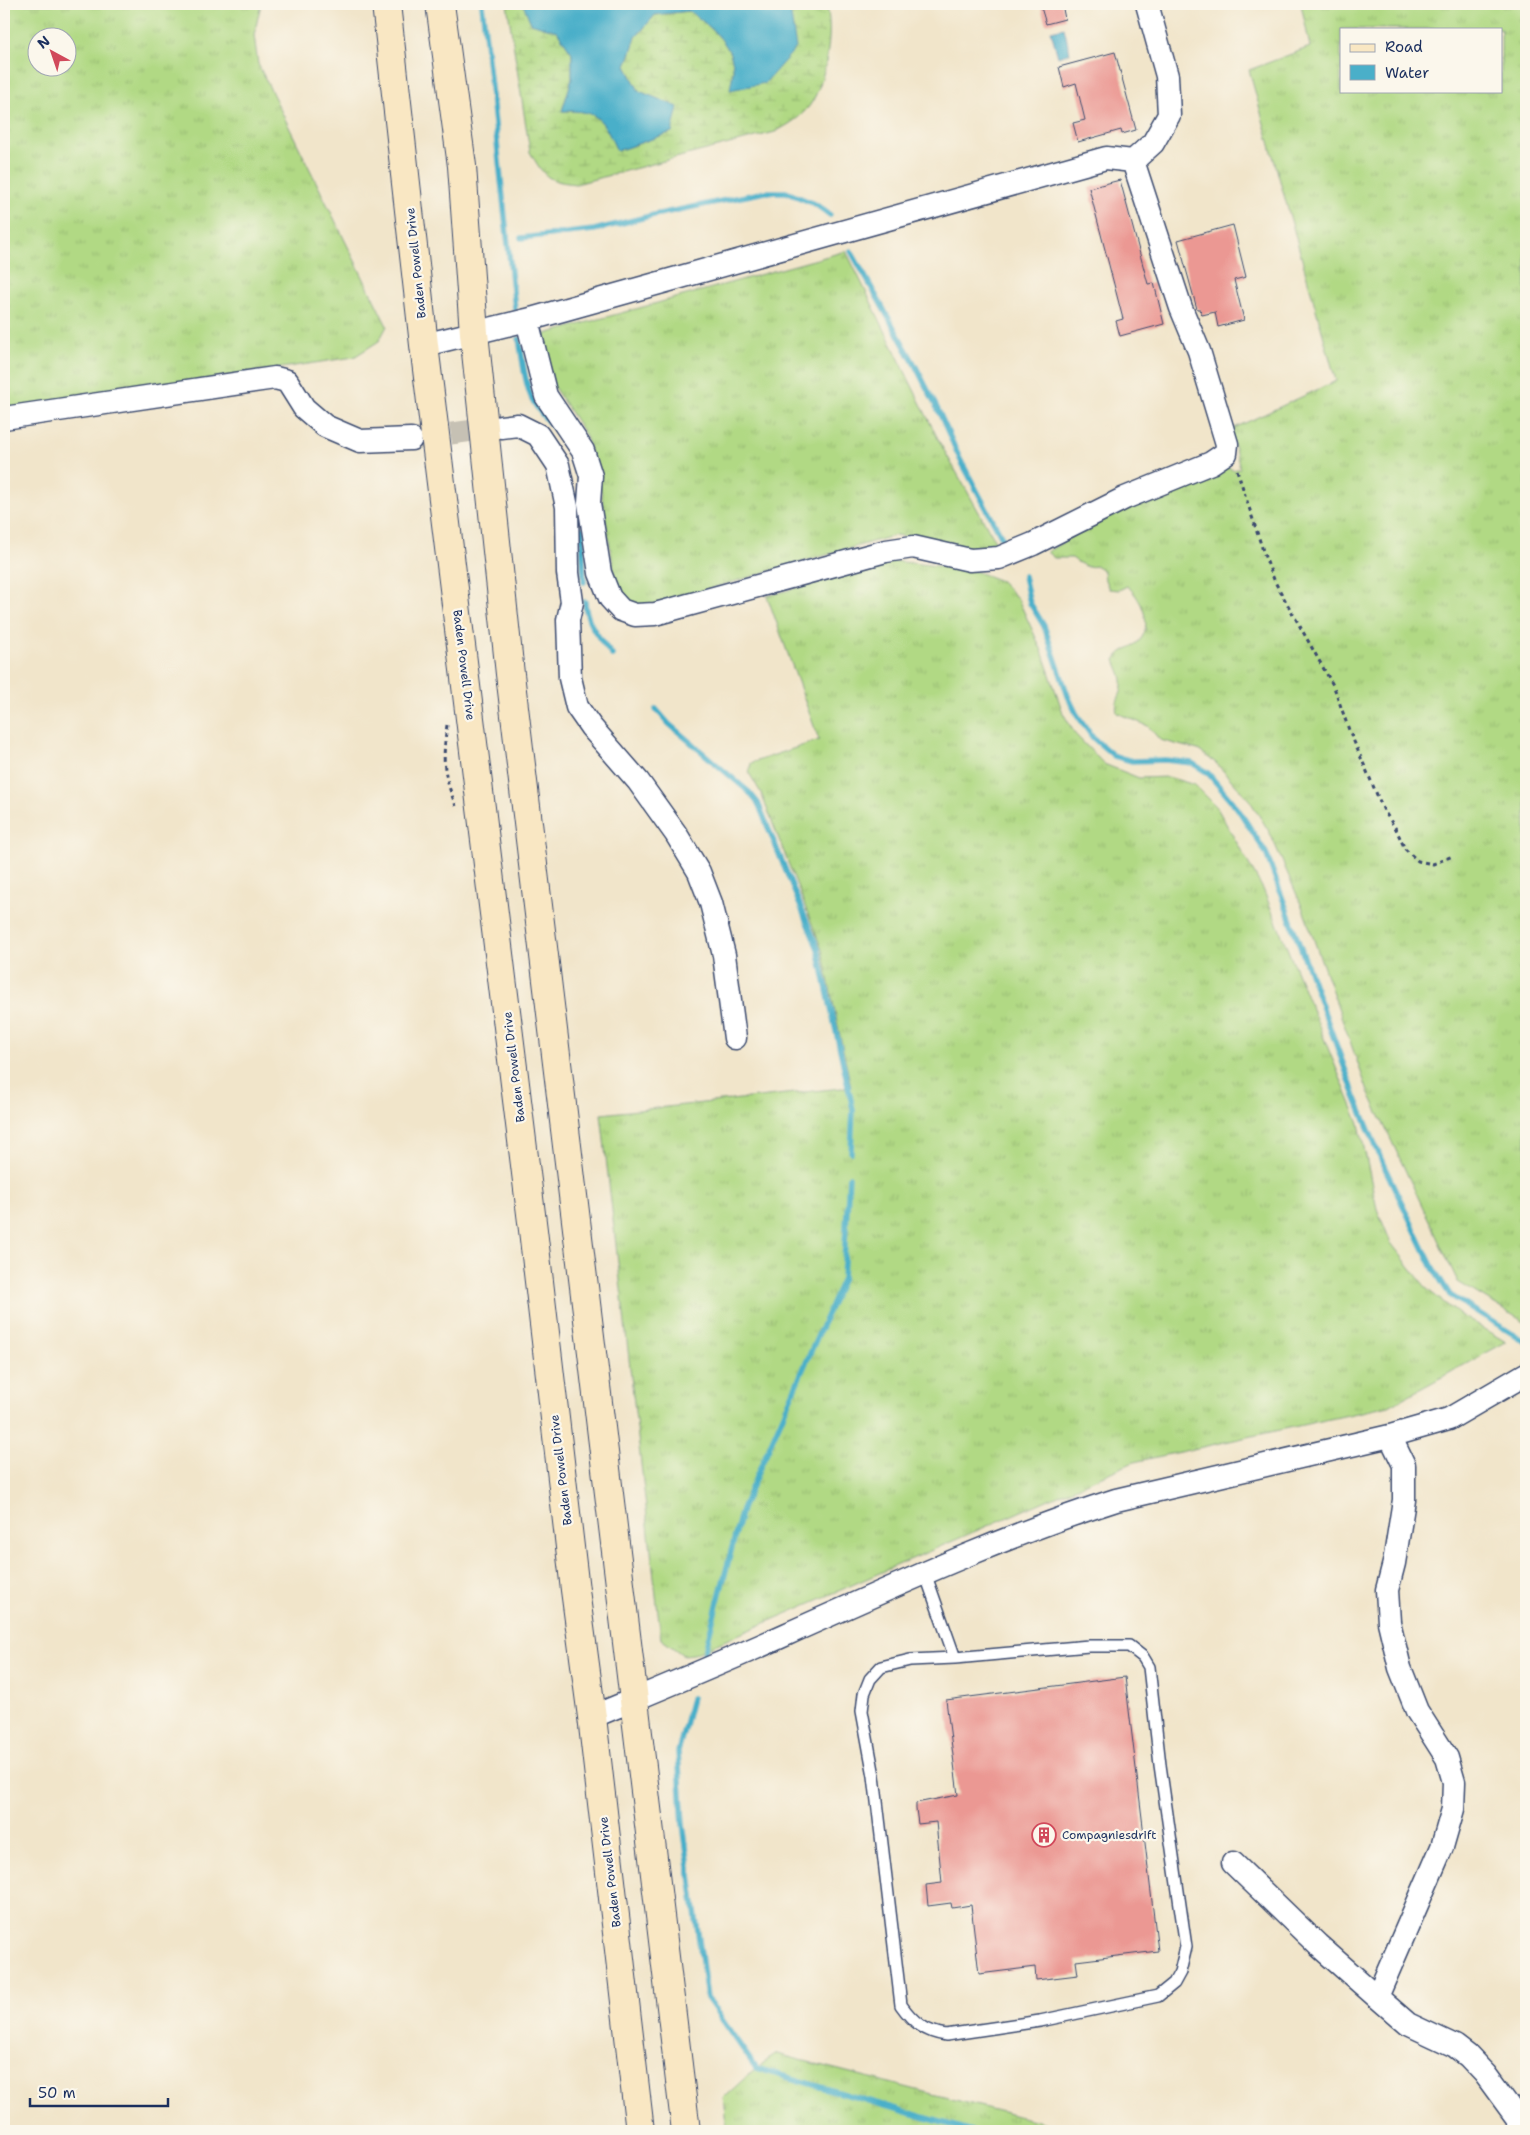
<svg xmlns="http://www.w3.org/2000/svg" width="1530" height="2135" viewBox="0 0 1530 2135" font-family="'Shantell Sans',sans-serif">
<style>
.grass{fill:url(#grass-tufts);stroke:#668471;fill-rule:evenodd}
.wetland{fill:url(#wetland-marsh);stroke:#668471}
.water{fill:#4aafc9;stroke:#326f94}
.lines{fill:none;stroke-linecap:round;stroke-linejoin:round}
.stream{stroke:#4aafc9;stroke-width:5.5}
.building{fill:#eb9893}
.street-tunnel{stroke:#c6c1b4;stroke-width:22;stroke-dasharray:22 11;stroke-linecap:butt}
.lane-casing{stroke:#3b4a6e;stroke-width:14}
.street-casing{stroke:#3b4a6e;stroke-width:25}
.secondary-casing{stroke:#3b4a6e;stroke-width:30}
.path{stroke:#3b4a6e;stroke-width:3;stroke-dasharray:4 4;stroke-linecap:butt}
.lane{stroke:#fff;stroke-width:11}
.street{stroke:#fff;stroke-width:22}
.secondary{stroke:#f9e7c3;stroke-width:28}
.labels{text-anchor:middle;stroke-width:4.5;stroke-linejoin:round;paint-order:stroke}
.street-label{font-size:12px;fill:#1b2f5e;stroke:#fbf7ec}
.poi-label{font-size:12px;fill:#1b2f5e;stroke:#fbf7ec;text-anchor:start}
</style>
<defs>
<pattern id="grass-tufts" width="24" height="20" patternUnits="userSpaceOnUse" patternTransform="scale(1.25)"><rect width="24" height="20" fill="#b1d984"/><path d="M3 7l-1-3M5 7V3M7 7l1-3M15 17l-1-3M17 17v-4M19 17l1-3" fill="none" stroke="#98bb74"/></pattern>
<pattern id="wetland-marsh" width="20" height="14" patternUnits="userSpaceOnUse" patternTransform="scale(1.25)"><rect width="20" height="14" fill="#b1d984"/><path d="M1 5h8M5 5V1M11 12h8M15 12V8" fill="none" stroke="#98bb74"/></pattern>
</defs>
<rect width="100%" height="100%" fill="#fbf7ec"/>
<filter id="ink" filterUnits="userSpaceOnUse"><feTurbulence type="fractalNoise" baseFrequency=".02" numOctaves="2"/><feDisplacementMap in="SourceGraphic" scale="10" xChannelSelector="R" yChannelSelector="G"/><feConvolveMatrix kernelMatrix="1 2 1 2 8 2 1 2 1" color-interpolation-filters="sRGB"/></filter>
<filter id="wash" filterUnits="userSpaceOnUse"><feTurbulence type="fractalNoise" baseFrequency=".0096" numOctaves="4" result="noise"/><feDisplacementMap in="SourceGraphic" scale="20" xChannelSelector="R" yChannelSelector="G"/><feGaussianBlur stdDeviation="1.12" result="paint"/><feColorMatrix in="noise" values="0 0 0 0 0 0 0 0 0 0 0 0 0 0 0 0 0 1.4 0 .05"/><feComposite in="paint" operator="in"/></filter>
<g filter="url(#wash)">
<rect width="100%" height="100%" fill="#f1e5ca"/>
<path class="grass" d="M4,4h257l-7,31 4,29 129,262 -8,15 -25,16 -350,53zM38,38h30v30h-30z
M1301,4h225v1319l-68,-41 -91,-193 -64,-180 -33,-76 -20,-32 -34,-38 -18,-13 -38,-10 -12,-14 -31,-13c-3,-14 5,-16 5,-28 1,-9 -4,-16 -7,-25 7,-12 15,-10 24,-19 15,-15 2,-44 -12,-55l-8,4 -10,-1 -4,-9 -1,-9 -7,-5 -9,1 -9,-4 -7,-5h-18l-7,-6 64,-40 115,-46 7,4 7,-2 -10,-38 106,-49 -87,-311 61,-23zM1341,29h160v62h-160z
M846,251l94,192 58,103 -13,3 -22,-2 -67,-12 -250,72 -20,-4 -9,-14 -16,-98 -15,-55 -32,-49 -11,-44 2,-9z
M894,561l78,9 29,11 17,18 24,52 21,62 12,21 29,30 35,14 29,-1 27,8 21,21 47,83 96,235 18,85 14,34 37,47 32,25 46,27 -117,64 -255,56 -440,192 -11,1 -22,-16 -60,-525 250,-27 -29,-137 -61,-157 -12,-20 2,-10 68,-23 -52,-144z
M777,2054l299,77h-349l-4,-33 33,-30z"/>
<path class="wetland" d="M507,4h16l8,19 26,8 15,22v26l-10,32c38,-1 40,8 55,40l55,-19 5,-25 -38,-16 -13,-25 10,-29 19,-22 34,-4c17,12 43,32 44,55 1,7 -2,16 -2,24l59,-81 -4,-5h40c9,26 -1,86 -20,106 -9,10 -20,16 -31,22l-199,52c-29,-3 -31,-6 -46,-32z"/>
<path class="water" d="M523,4h263l4,5 6,39 -31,35 -35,7c1,-8 4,-17 3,-24 -1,-23 -27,-43 -44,-55l-34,4 -19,22 -10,29 13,25 39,16 -6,25 -55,19c-15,-32 -17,-41 -55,-40l10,-32v-26l-15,-22 -26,-8z
M1064,28l6,25 -12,4 -7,-26z"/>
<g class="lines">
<path class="stream" d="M482,4l33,305
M521,238l73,-8 60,-15 111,-23h21l29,12 15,11
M851,251l64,114 24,47 21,47 45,84
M519,339c8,44 4,61 40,93
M582,529l2,53
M1024,576l6,27 14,23 24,70 8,17 17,25 21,18 18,5 33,-1 27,3 16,10 30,36 28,44 89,243 29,70 49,102 17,27 74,46 2,-1
M585,602c1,21 15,37 27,53
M656,709l13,15 80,68 9,11 60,146 35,160 -2,43
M704,1655l38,-146 101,-231 6,-101
M692,1698l-14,54 5,72 24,174 49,70 215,63"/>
</g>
<g id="blocks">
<path class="building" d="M1040,4h22l3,15 -19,5z
M1115,52l21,78 -14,4 -1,-4 -43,12 -5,-19 12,-3 -9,-37 -12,4 -5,-20z
M1120,180l28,104 6,-1 10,41 -44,12 -4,-15 7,-2 -34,-131z
M1233,225l13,52 -12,3 10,40 -26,7 -3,-15 -13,3 -2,-6h-3l-19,-69z
M1125,1677l33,274 -82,10 2,14 -42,5 -1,-13 -56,7 -8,-69 -19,3 -1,-5 -23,3 -2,-21 16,-2 -6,-61 -18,2 -2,-15v-6l42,-8 -12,-95z"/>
</g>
</g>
<g filter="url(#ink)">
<use href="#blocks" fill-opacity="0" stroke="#3b4a6e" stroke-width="1"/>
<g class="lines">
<path class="street-tunnel" d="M418,438l82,-11"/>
<g class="lane-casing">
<path id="lane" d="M925,1573l30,85 -45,2 -29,7 -11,12 -6,15 -2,17 12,65 27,229c12,17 24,27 45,30l94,-14 118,-25 16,-13 6,-11 6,-25 -26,-182 -11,-98 -6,-10 -14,-11h-40l-134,12"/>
</g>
<g class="street-casing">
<path id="street" d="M527,320l19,76 37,55 8,25 -2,27 11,70 10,25 11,12 14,5 20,-1 231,-63 27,-4 57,13 29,-2 34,-14 92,-46 86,-35 15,-10 1,-9 -28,-93 -18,-43 -48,-147
M424,345l103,-25 579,-162 27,3 20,-18 16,-28 -2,-39 -20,-72
M4,418l271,-40 12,3 17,27 21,18 35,15 51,-2
M501,427l17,-2 20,10 20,30 9,42 1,66 4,29 -4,18 2,58 7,29 14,20 47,54 38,53 23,38 12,31 13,52 11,83
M592,1717c65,-27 131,-54 195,-83 108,-48 216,-98 329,-134l274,-64 59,-17 77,-45
M1233,1863l85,82 59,52 65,-150 11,-38 1,-27 -7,-24 -30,-47 -17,-43 -11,-46 -2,-32 7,-27 10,-63v-35l-14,-29
M1377,1997l31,27 47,22 13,10 17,18 41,56"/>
</g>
<g class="secondary-casing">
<path id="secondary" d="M386,4l38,341 109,885 42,360 17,127 48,414
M440,4l22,162 12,167 36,341 176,1457"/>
</g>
<path class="path" d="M1237,470l28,87 10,25 59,105 15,43 35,81 12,18 9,20 13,12 15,3 20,-8
M447,725c-5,36 -4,48 9,81"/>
<use href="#lane" class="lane"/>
<use href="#street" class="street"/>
<use href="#secondary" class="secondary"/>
</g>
</g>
<defs>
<g id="building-ring" transform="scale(1.25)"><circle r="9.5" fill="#fbf7ec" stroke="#d1495b" stroke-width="1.5"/><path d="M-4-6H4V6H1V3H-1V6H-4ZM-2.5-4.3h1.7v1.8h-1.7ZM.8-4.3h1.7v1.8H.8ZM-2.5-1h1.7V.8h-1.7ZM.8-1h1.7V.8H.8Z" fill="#d1495b"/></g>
</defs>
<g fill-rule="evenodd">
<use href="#building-ring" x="1044" y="1835"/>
</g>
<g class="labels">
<g class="street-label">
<text transform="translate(416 263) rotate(-96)" y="4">Baden Powell Drive</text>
<text transform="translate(464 665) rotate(83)" y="4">Baden Powell Drive</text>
<text transform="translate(514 1067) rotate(-97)" y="4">Baden Powell Drive</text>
<text transform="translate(561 1470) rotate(-97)" y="4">Baden Powell Drive</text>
<text transform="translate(610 1872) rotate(-97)" y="4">Baden Powell Drive</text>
</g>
<g class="poi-label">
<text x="1062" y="1839">Compagniesdrift</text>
</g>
</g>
<rect width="1530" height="2135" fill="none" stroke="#fbf7ec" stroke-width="20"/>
<rect x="1340" y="28" width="162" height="65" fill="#fbf7ec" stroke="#a1a7b3"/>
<rect x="1350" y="44" width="25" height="8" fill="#f9e7c3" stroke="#a1a7b3"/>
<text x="1385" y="52" font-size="15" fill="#1b2f5e">Road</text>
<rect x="1350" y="65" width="25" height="15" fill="#4aafc9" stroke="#a1a7b3"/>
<text x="1385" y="78" font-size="15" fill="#1b2f5e">Water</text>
<g transform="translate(52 52) rotate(320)"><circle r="24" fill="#fbf7ec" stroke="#a1a7b3"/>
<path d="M0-4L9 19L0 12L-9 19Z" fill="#d1495b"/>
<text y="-8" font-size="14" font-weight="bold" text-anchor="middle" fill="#1b2f5e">N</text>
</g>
<path d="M30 2098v8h138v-8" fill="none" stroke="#1b2f5e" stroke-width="2.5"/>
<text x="38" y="2098" font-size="15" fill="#1b2f5e" stroke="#fbf7ec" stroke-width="4" paint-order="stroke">50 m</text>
</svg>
